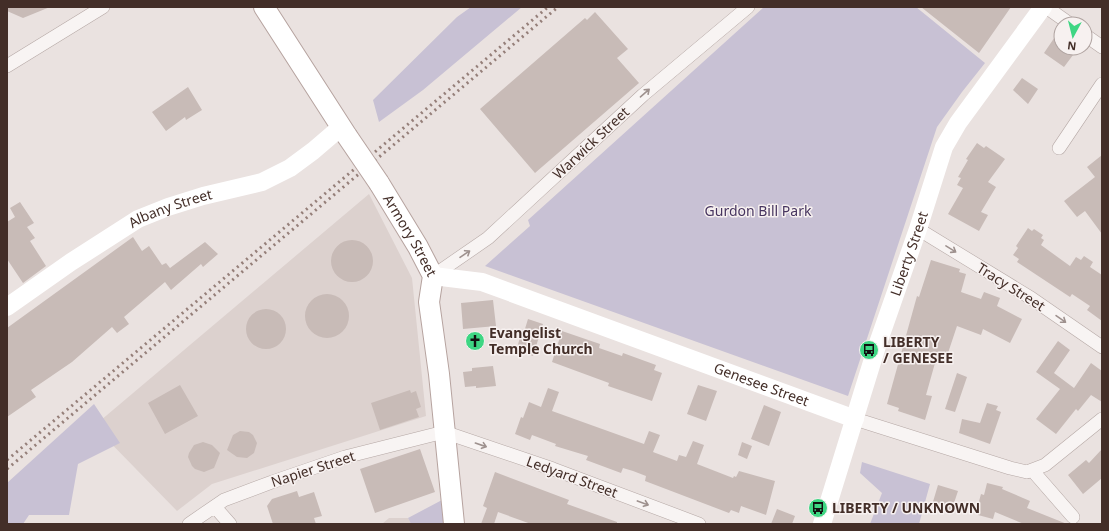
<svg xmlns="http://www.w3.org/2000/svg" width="1109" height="531" viewBox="0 0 1109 531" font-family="'Noto Sans',sans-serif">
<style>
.built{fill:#dcd1ce}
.green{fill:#c8c1d4}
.building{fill:#c8bbb7}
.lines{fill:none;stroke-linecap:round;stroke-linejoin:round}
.minor-casing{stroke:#b5a8a5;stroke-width:14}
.primary-casing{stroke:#b6a39f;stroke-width:22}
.minor{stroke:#f8f4f3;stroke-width:13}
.secondary{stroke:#fff;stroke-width:18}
.primary{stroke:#fff;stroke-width:20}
.rail{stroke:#957f79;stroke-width:3;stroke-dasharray:2 4;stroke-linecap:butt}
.primary-bridge-casing{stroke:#b6a39f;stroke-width:22;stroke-linecap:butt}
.primary-bridge{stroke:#fff;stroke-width:20}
.oneway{stroke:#9e918e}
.labels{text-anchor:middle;stroke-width:3;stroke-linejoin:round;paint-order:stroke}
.street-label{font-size:14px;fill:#432e28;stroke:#f7f1f0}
.park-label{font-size:14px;fill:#46345f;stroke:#f7f1f0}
.poi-label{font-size:14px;font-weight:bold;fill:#432e28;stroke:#f7f1f0;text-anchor:start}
</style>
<rect width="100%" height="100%" fill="#eae2e0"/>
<path class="built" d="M369,194l43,84 14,138 -214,68 -35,27 -83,-85z
M389,518h19l3,6h-29z"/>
<path class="green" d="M471,7h51l-99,83 -44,32 -6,-22 84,-83z
M764,7h152l69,56 -23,29 -25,35 -89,269 -363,-130 45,-40 -2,-6z
M94,404l26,39 -42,21 -9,51h-40l-6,9h-16v-41z
M862,462l68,22 -11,40h-49l12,-31 -22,-20z
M442,500l2,24h-33l-3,-6z"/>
<path class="building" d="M7,7h43l-27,11 -16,-7z
M921,7h90l-32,46z
M595,12l33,37 -11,9 22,25 -104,90 -55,-64 105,-91 2,2z
M1061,28v20h11l-3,4 4,3 -9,12 -20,-14z
M1022,78l16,11 -10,15 -15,-14z
M188,87l14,23 -16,10 -1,-3 -19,14 -14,-19z
M977,143l7,5 2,-2 19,13 -17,23 8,5 -15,25 7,3 -9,16 -31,-17 15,-26 -6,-3 4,-7 -3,-1 10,-17 -2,-1z
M1102,155v79l-17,-23 -8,6 -13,-16 31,-24 -8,-10z
M20,202l14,21 -7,4 8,11 -5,3 16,25 -23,17 -16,-24v-37l8,-5 -5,-9z
M1028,228l4,3 2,-2 9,6 -2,3 3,2 -3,5 29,21 6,-9 5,3 3,-4 9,6 -3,5 12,8v46l-15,-11 3,-4 -18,-12 -2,3 -53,-35 2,-3 -6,-4 5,-7 -2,-2z
M133,237l9,14 7,-5 13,19 4,-2 4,5 35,-26 13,12 -15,13 -2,-3 -30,26 -6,-8 -41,35 5,7 -12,9 -5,-6 -40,35 -41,28 5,7 -29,20v-89z
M331 261a21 21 0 1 1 42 0a21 21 0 1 1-42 0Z
M931,260l29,9 -1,3 7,2 -5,18 20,7 3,-7 16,6 -3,8 25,13 -12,24 -27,-14 -2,6 -24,-9 -11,33 -9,-3 -11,39 6,1 -7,24 -27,-9 1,-3 -12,-4 30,-108 2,1z
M305 316a22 22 0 1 1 44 0a22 22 0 1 1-44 0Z
M493,300l3,26 -33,3 -2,-26z
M246 329a20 20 0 1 1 40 0a20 20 0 1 1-40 0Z
M528,319l15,5 -10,32 -17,-5 6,-20 2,1z
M562,331l38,13 -1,4 23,8 1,-3 33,12 -2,5 8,3 -10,28 -44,-15 1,-3 -57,-21z
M1058,341l12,9 -16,23 20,15 17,-25 11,8v31l-11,-7 -13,16 -2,-2 -20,25 -20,-15 24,-30 -24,-17z
M493,366l3,20 -20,2v-2l-11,1 -2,-15 9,-1v-3z
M957,373l10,4 -12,35 -10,-3z
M180,385l18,31 -33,18 -17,-31z
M698,385l19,6 -11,30 -19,-7z
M548,388l11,4 -7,19 92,33 5,-13 11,4 -7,17 24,9 2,-6 7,2 7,-16 11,4 -7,19 36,14 1,-2 2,1 3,-6 36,10 -9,34 -25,-9 -2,7 -8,-3 -2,3 -84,-32 1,-5 -13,-5 -10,-3 -2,5 -35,-13 2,-4 -33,-10 1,-2 -24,-9 -2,5 -15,-6 6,-17 2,1 6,-16 12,5z
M410,390l1,3 5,-2 5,16 -5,2 3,8 -39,13 -9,-27z
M987,403l11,3 -2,4 5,2 -11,32 -31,-11 3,-14 18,4z
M764,405l17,7 -12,34 -18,-7z
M240,431l9,1 4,3 4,8 -3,10 -7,5 -10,-1 -10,-7 6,-15z
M203,442l9,3 8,8 -6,15 -10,4 -9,-3 -3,-3 -4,-9 1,-4 5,-8z
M742,442l10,4 -5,13 -9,-4z
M420,449l15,43 -60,21 -15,-44z
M1102,449v29l-19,16 -15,-19 18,-15 3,3z
M495,472l74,28 -2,4 50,18v2h-86l-33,-12 -4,12h-13l6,-16 -4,-2z
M987,483l16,4 -1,2 28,12 -3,7 40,16h-43l-29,-12 -2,7 -15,-4 2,-9 -2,-1 3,-11 3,1z
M938,485l20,6 -7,21 -19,-7z
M297,491l2,6 15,-5 8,24 -8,2 2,6h-43l-6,-18 5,-7z
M777,509l18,7 -3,8h-21z"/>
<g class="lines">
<g class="minor-casing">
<path id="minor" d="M1046,7l24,17
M1085,35l17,12
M7,66l96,-59
M1059,148l43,-64
M918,229l113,69 71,49
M433,276l55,-38 155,-143 105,-88
M855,419l155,49 17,4 5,-2 41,47
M1032,470l13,-5 57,-46
M215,507l15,17
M189,524l35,-24 48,-18 73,-25 99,-25 109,37 146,55"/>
</g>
<g class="primary-casing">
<g id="primary">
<path d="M264,7l83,129"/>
<path id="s4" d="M379,183l39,64 15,29 -4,26 10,72 15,150"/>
</g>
</g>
<use href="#minor" class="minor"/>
<g class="secondary">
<path id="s1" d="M433,276l49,6 373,137"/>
<path id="s2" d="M7,307l64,-45 67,-43 30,-12 35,-11 59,-14 28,-14 23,-17 28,-24"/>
<path id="s3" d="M822,524l55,-178 41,-117 26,-82 14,-24 85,-116"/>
</g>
<use href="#primary" class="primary"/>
<path class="rail" d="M7,460l541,-453
M7,469l551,-462"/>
<g class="primary-bridge-casing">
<path id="primary-bridge" d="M347,136l32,47"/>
</g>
<use href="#primary-bridge" class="primary-bridge"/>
</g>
<defs><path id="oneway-shaft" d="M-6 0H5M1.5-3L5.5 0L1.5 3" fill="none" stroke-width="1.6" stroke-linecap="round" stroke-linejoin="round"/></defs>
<g class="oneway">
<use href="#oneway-shaft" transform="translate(645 93) rotate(-41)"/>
<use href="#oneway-shaft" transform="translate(951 249) rotate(32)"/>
<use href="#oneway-shaft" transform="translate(465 254) rotate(-34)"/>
<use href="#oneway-shaft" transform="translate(1061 319) rotate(35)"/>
<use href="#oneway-shaft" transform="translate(481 445) rotate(19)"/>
<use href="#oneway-shaft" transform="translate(643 503) rotate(20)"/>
</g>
<defs>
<g id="church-disc" transform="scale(1)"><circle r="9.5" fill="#3ed683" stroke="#f7f1f0"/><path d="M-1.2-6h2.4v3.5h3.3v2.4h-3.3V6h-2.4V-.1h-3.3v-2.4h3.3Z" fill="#111"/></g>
<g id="bus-disc" transform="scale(1)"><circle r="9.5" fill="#3ed683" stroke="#f7f1f0"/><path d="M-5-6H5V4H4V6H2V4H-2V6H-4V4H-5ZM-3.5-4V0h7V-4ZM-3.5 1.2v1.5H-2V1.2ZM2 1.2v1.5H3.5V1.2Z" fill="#111"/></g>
</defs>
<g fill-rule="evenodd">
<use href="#church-disc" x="475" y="341"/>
<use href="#bus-disc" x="869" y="350"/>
<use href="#bus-disc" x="818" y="508"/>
</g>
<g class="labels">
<g class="street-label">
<text transform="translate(591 143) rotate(-43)" y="5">Warwick Street</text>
<text dy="5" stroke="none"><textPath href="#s2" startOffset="192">Albany Street</textPath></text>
<text dy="5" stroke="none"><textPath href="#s4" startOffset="61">Armory Street</textPath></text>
<text dy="5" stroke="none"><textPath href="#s3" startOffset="284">Liberty Street</textPath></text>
<text transform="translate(1011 287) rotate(32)" y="5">Tracy Street</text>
<text dy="5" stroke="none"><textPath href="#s1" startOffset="347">Genesee Street</textPath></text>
<text transform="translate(313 469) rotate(-18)" y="5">Napier Street</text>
<text transform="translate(572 477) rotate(20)" y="5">Ledyard Street</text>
</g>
<g class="park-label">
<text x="758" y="216">Gurdon Bill Park</text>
</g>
<g class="poi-label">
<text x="489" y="338">Evangelist<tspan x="489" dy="16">Temple Church</tspan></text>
<text x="883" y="347">LIBERTY<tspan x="883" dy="16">/ GENESEE</tspan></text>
<text x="832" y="513">LIBERTY / UNKNOWN</text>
</g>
</g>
<rect width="1109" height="531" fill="none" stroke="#432e28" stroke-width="16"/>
<g transform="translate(1073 36) rotate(187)"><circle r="19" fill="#f7f1f0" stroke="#afa3a0"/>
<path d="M0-3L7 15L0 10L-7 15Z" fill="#3ed683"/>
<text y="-6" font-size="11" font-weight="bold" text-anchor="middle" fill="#432e28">N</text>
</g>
</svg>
